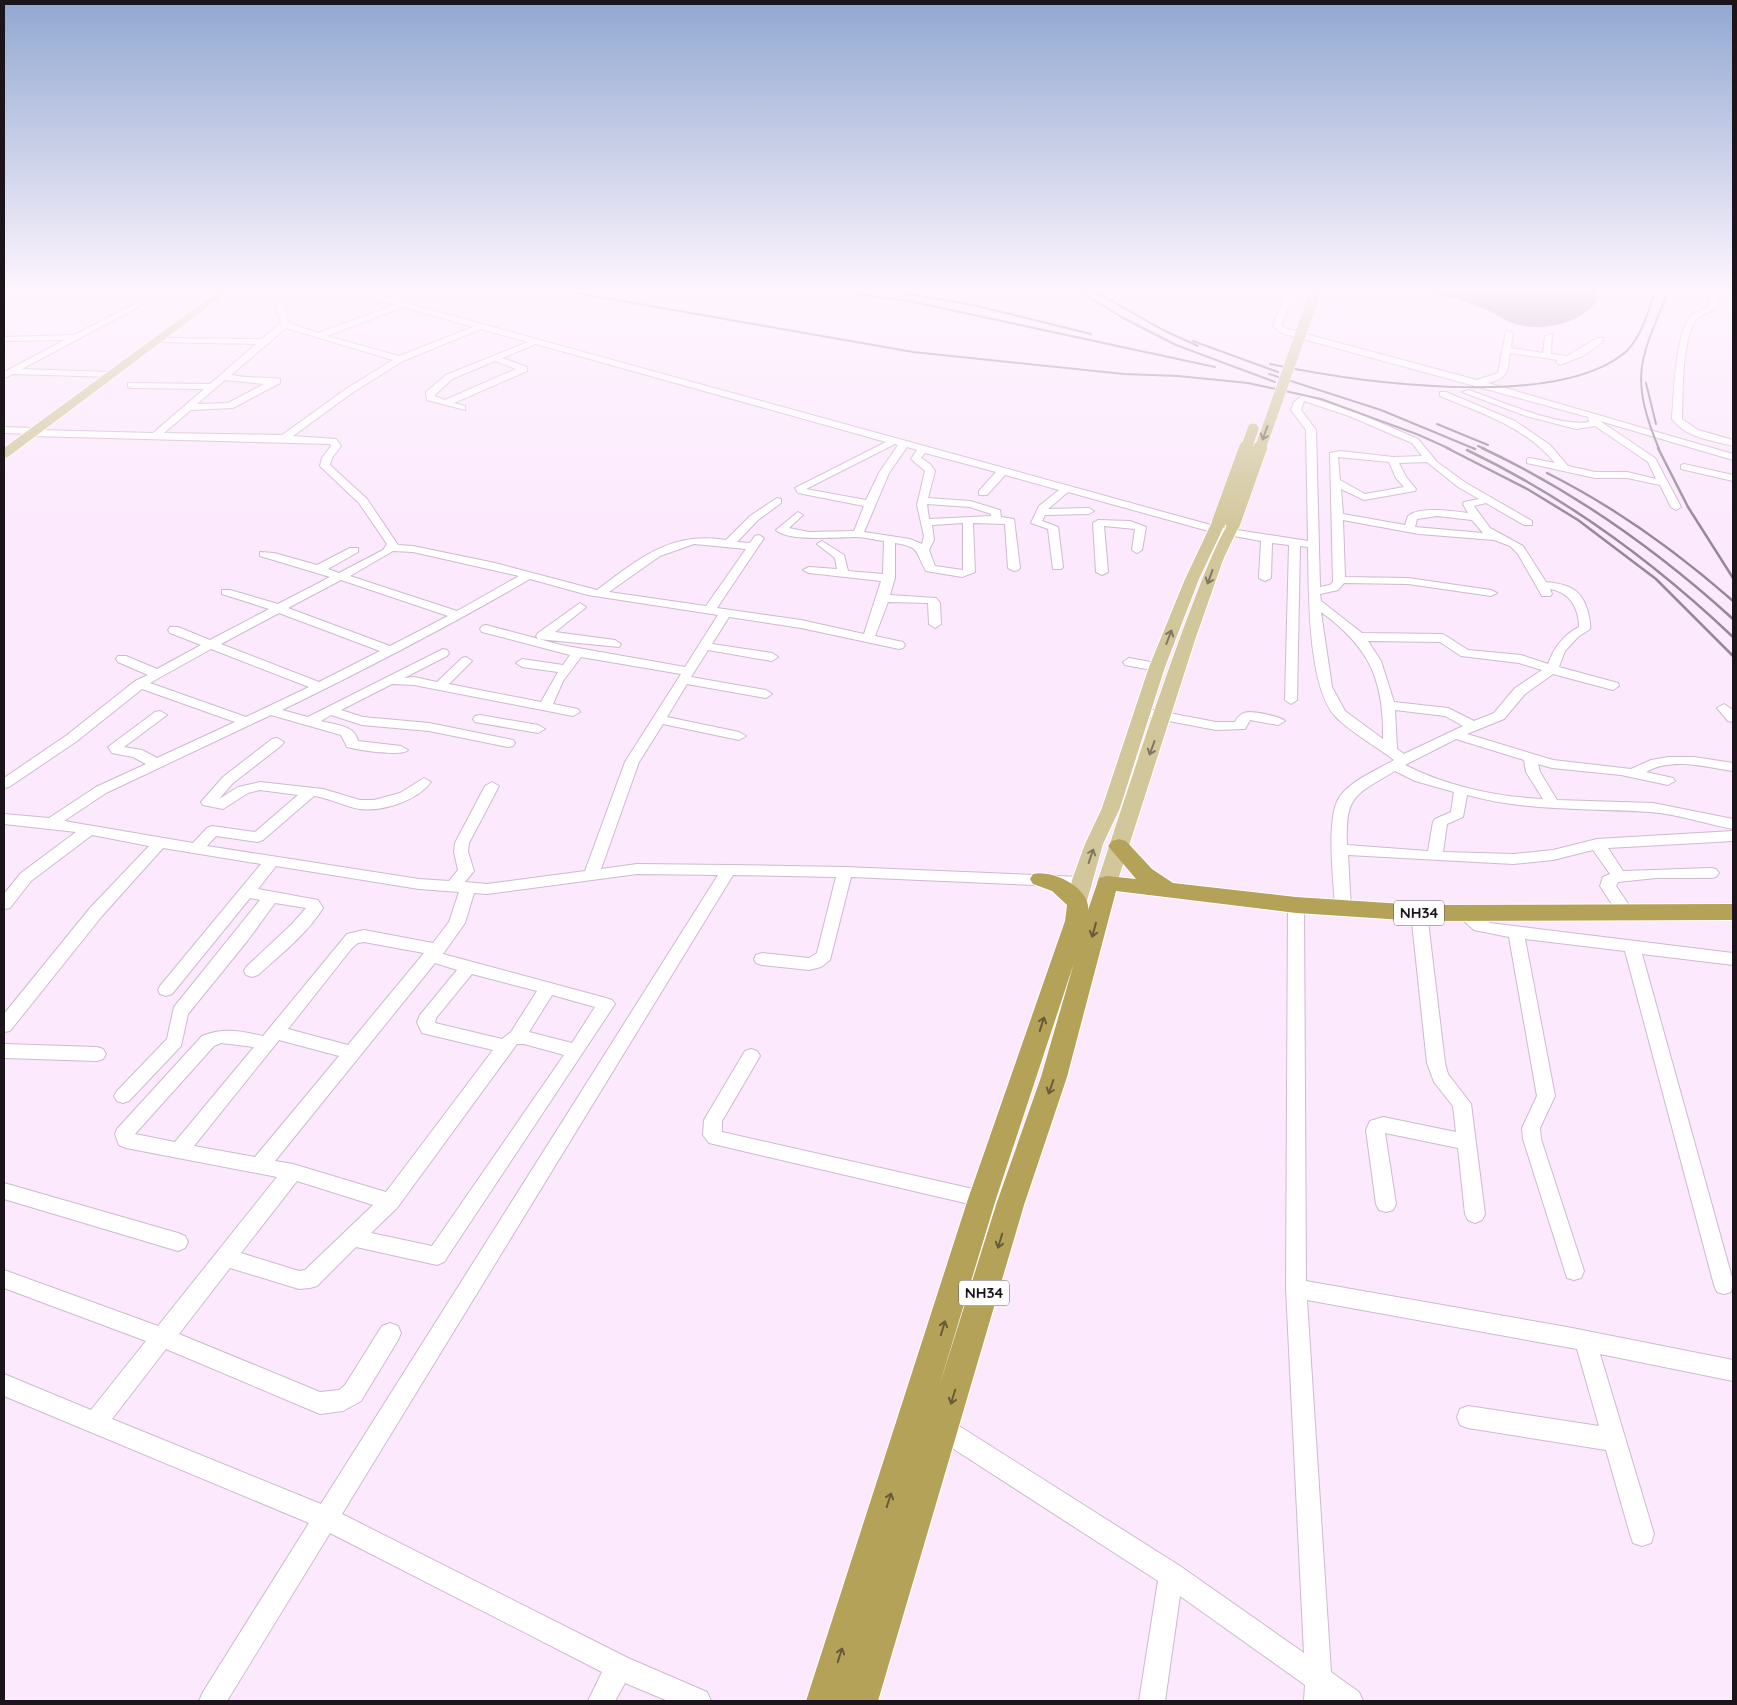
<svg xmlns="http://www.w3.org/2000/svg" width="1737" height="1705" viewBox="0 0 1737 1705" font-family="Quicksand,sans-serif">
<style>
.water{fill:#ae96af}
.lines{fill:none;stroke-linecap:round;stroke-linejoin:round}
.minor-casing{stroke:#ccbbcd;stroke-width:2}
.major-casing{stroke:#fff;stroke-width:2}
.highway-casing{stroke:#fff;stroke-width:2}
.minor{fill:#fff;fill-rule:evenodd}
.major{fill:#d2c79b;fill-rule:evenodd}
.highway{fill:#b4a259;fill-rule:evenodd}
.rail-far1{stroke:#968997;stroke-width:2}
.rail{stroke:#968997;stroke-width:2.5}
.major-bridge-far1-casing{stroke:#fff;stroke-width:12;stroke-linecap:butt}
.major-bridge-casing{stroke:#fff;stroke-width:15;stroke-linecap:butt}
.major-bridge-far1{stroke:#d2c79b;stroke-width:11}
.major-bridge{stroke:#d2c79b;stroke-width:14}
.oneway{stroke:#807661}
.oneway2{stroke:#685b3a}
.labels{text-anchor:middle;stroke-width:5;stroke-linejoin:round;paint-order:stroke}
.shield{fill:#fefefe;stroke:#5f5a5f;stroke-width:1}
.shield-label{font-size:15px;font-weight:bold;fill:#1b141b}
</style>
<rect width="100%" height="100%" fill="#fce9fd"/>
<path class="water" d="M1417,288h175l6,11c-15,25 -56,33 -83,25 -12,-4 -23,-13 -35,-17 -20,-8 -43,-12 -63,-19z"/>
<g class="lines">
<g class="minor-casing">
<path id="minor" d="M321,288h11l-48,18 5,17 29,10 77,-28 -57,-17h13l867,239 90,14 -2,-111 -15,-20 3,-8 9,-7 52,17 63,27 19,23 29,21 66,38v4h-8l-38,-22 -12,3 16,22 33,18 23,36c20,2 35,6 41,27 2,7 4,13 3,20l-12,8 -13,14 -6,16 59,16 1,3 -6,4 -60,-16 -28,20 -21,25 -37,15 86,26 78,9 20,-9 17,-3h26l39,6v8c-27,-4 -62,-14 -87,1l27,6 2,3 -7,4 -47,-10 -69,-7 -14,-4 2,8 17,28 96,3 80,16v10c-27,-5 -55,-15 -83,-17 -62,-4 -121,0 -183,-17l-4,22 -16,7 -4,28 70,2 40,-4 44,-11 136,-8v10l-125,7 15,23 88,-3 5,1 3,4 -3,4 -5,1h-55l-38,4 -2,4 17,25 -2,4h-12l-19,-29 3,-9 7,-3 -17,-24 -40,10 -40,4 -165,-9 3,54 -2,4h-12l-2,-4c-1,-27 -10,-92 5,-113 12,-16 37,-26 54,-36 -18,-14 -44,-28 -59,-44 -28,-31 -26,-127 -27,-169l-8,-1 -3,154 -6,4 -6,-4 4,-155 -17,-2 -1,35 -6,3 -6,-3 2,-37 -49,-9 -144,-40 -20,17 41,-1 5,3 -5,3 -44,1 -3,6 16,6 5,40 -2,2h-8l-5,-40 -17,-6 8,-17 20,-16 -54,-15 -18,20h-8v-4l17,-19 -71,-19 -4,5 9,6 5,7 -7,27 42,3 30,9 1,7 13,2 6,49 -2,2 -4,1 -6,-3 -3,-44 -32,-1 2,49 -13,5 -36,-6c-11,-19 -5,-24 -31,-28v35l-5,17 46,3 4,5 1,21 -6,4 -6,-4 -1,-21 -40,-1 -13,34 28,6 2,3 -2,3 -4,1 -98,-21 -72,-11 -17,27 60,9 6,4 -6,4 -64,-11 -17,27 75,13 6,4 -6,4 -79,-14 -20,33 72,15 7,4 -7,4 -76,-16 -24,38 -38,107 36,-5 92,1 116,2 237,10 5,1 3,4 -3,4 -5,1 -231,-10 -21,83 -9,7 -12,3 -47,-5 -6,-2 -2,-4 2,-4 6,-2 47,5 8,-5 19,-76 -103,-2 -391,639 286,144 79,34 4,9h-43l-43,-18 -10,18h-27l14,-29 -272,-139 -103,168h-28l4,-9 106,-169 -305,-127v-22l87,36 55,-69 -142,-53v-18l154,56 119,-149 -151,-29 -7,-3 -4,-11 2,-5 85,-93c21,-9 39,-5 61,0l84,-102 17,-4 69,13 16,-21 10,-30 -40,-3 -143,-23 -18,23 60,11 5,8c-16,26 -43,47 -65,67l-6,2 -6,-2 -2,-4 2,-4 46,-43 14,-16 -31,-5 -27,37 -60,74 -7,32 -52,55 -6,2 -6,-2 -3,-5 3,-5 50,-52 7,-32 86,-107 -10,-2 -78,96 -6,2 -6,-2 -2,-4 2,-4 101,-122 -98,-16 -61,68 -92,115 -6,1v-18l86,-106 59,-62 -57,-11 -61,46 -21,27 -6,1v-15l17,-21 55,-41 -72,-8v-10l45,4 47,-31 50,-23 -13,-7 -21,-4 -4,-6 47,-35 5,-1 7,4 -43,32 18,3 15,8 78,-36 -93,-33 -65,52 -68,46 -5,1v-10l63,-43 68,-54 13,-6 -30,-13 -2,-3 2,-3h8l31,13 44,-24 -31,-12 -2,-3 2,-3h8l32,13 59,-31 -47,-15v-4h8l48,14 52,-27 -70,-21v-4l14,1 43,12 33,-17h8v4l-30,17 11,4 44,-23 4,-6 -28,-41 -39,-37 2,-8 9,-12 -1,-2 -298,-8 -4,-2 -24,-1v-6l31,1 4,2 114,3 51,-44 -73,-1 -3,-1v-4l82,1 46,-40 -98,-2h-3v-4l107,1 19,-16 -5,-15 2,-5zM403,307l70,20 -74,29 -72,-20zM286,328l107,32 -47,29 -64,46 -118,-2 27,-23 42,-2 47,-25v-4c-16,-2 -33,-1 -49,-4zM481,329l47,13 -82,33 -20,17 1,8 38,10v-4l-11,-3 73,-32v-4l-25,-9 34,-14 350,98 -91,46 3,5 66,13 -10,25 -45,1 -20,-4 14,-13 -5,-3 -22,18c12,12 63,7 80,7 9,0 19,3 28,4l-1,33 -35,-3 -4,-16 -22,-14 -5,3 18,14 2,11 -28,-2 -6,3 6,3 72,8 -17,53 -63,-14 -84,-12 47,-70 -5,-3 -4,1 -5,7 -13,-1 21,-22 23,-17v-4l-4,-1 -27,18 -24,24c-56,-9 -87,19 -129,50l-102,-27 -82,-17 -15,-1 -31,-46 -37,-34 2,-7 9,-12 -5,-7 -43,-3 59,-43 51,-32zM495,361l21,8 -71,31 -11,-4 18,-17zM225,380l39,4 -36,19 -31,1zM1304,401l45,15 63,27 10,13 -29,1 -53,-6 -10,2 3,129 -3,3 -10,2 -4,-157 -15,-20zM895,444l3,1 -19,28 -13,27 -60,-11zM907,447l10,3 -6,9 14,12 -8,34 7,31 -2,8 -12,-5 -46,-7 25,-59zM1338,457l51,5 7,16 8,9 -39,7 -25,-14zM1427,462l31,25 21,12 -15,3 -1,2 5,9c-15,-2 -49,-7 -60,3l-3,9 -62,-11 -2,-25 23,11 51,-9 1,-2 -10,-12 -7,-14zM927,504l43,3 21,7v2l-62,3zM1437,516l35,4 11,13 -68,-6 2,-8zM1343,520l76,14 75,6 16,6 8,8 24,42h8l2,-2 -2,-5c19,3 29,18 29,38 -16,8 -25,21 -31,37l-27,-9 -53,-5 -25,-16 -81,-1 -41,-32 -1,-7 18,-4 6,-7 64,1 83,12 6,-3 -6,-3 -83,-12 -63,-1zM963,523v47l-28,-4 -6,-16 5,-10 -2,-15zM694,544l52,5 -40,57 -97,-14 51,-36zM393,551l20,1 106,24 -62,35 -107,-35zM530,579l58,16 130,20 -33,52 -124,-22 -75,-20 -4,1 -2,3 2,3 88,23 -7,10 -41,-6 -6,4 6,4 36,5 -17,30 -92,-18 23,-23 -6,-4 -4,1 -25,24 -23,-5 -10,1 43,-22 2,-3 -2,-3 -4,-1 -135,68 -26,-7c84,-41 167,-84 248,-131zM341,580l107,36 -58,30 -102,-38zM1321,612c48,35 63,67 62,127l-38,-28 -13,-24zM279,613l101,38 -61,31 -98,-38zM1368,641l72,1 21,14 58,7 23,7 -27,18 -21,25 -20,8 -26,-13 -54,-6 -13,-41zM211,649l98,38 -63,30 -96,-34zM581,657l100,17 -56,88 -40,109 -98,13 -22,-2 9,-11 -6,-19 1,-9 30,-57 -7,-4 -7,4 -30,57 -1,9 4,18 -9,11 -30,-2 -212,-33 9,-10 42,6 5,-2 51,-44c15,2 30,10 45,13 23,3 58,-8 72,-27l-7,-4 -24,15 -26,7h-14l-37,-11 -63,-7 -22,5 -19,12 14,-16 49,-38 2,-3 -7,-4 -5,1 -49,38 -22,25 2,3 20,4 25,-16 12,-3 38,5 -43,37 -43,-6 -5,2 -14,15 -129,-22 42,-28 165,-78 70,20 6,12c11,3 54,10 61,3l-7,-4 -43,-5c-3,-16 -23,-16 -37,-20l10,-6 31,10 67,6 79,16 5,-1 2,-3 -2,-3 -5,-1 -79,-16 -66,-6 -22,-7 51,-26 22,1 159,31 7,-4 -2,-3 -25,-5 10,-23zM1395,710l50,6 18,10 -59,28 -7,-5zM1456,739l68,21 2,12 17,27c-46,-2 -97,-13 -138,-34zM1395,771l20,10 39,11 -3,20 -16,7 -2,3 -5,29 -81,-6c-2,-50 8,-50 48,-74zM637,874l81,1 -397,629 -209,-85 54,-70 154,65 23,-3 18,-10 37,-61 3,-7 -3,-7 -8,-3 -8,3 -37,59 -6,5 -19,2 -141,-58 51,-66 69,21 11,-1 7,-2 39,-39 81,18 7,-3 171,-258 -3,-4 -6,-2 -163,-44 22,-31 9,-30 13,1zM364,942l60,11 -76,92 -60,-16 64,-81 6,-5zM435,963l22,7 -37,45 -3,7 5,11 71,17 -107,142 -93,-28 -18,-3zM472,974l65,17 -26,41 -9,7 -67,-16 1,-5zM552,995l43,12 -23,36 -43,-11zM279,1040l60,16 -84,101 -61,-11zM221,1043l33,4 -79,95 -40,-8 79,-88zM517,1044h7l40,11 -132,191 -61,-13 26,-25zM297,1181l76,24 -68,65 -6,1 -58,-18z
M1289,288h8l-16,37 6,4 190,51 21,-7 8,-42 7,2 -2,15 32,5 2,-17 7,-2 -1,20 16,2 30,-18h6v4l-20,14 -23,9 -4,-3 2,-2 -48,-7c-3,19 -1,25 -22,30l245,71v6l-133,-39 55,37 26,49 -5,3 -5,-3 -11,-22 -33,-7h-32l-68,-15v-4l3,-1 25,5c-29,-36 -74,-50 -115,-67v-4h6l69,29 35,24 18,21 27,6h32l29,7 -8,-17 -53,-36 -19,3 -50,-13 -64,-24 7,-2c28,10 93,38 120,32l-1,-5 -307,-84 -8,-7z
M1710,288h8l-1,19c-5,5 -16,7 -20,12 -16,20 -14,75 -15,100l16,11 35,10v6c-22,-6 -47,-8 -61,-27 2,-22 3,-89 20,-104 4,-4 12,-6 17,-9z
M154,294h64l4,2 -4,2h-63l-133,71 88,3 4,3 -1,2 -100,-3 -9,4v-6l61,-32 -61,1v-4l70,-2z
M1684,464l49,11v6l-52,-12v-4z
M1098,520l32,1 16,6 -4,23 -5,3 -5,-3 3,-21 -31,-3 4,46 -6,3 -6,-3 -3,-49z
M580,603l6,4 -2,2 -29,23 60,8 6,4 -2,3 -81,-8 -2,-3 2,-3z
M1129,658l32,6 2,3 -6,4 -32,-6 -2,-3z
M1724,704l9,6v12l-5,-1 -11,-13z
M1142,708l74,14h19c2,-4 4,-7 9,-9 6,-3 36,3 41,8l-7,4 -28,-5 -5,9 -29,1 -79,-15 -2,-3 2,-3z
M480,715l58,10 7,4 -7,4 -63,-11 -2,-3 2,-3z
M1296,900l6,1 2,4 2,376 261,46 166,33v21l-133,-27 54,180 -3,9 -9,3 -9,-3 -3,-9 -24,-84 -138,-22 -8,-3 -3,-8 3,-8 8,-3 131,20 -22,-77 -270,-49 24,372 28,20 4,9h-59l1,-16 -125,-89 -15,105h-26l19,-120 -226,-146 -3,-8 3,-8 8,-3 8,3 232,147 124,87 -18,-364 2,-384 2,-4z
M1419,908l6,1 2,4 18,150 3,11 23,30 14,110 -3,6 -7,3 -7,-3 -3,-6 -7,-66 -73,-15 11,71 -3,6 -7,2 -7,-2 -3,-6 -10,-74 4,-9 13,-4 73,15 -3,-26 -19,-24 -7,-19 -16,-150 2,-4z
M1464,909l26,14 243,30v12l-91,-11 91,327 -2,11 -7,2 -7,-2 -3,-7 -89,-334 -100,-12 30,157 -15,32 1,11 43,132 -3,7 -7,2 -7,-2 -44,-139 -1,-11 15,-32 -28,-159 -35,-7 -18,-16 2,-4z
M4,1044l93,3 6,2 3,5 -3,5 -6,2 -93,-3z
M751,1049l6,2 3,5 -38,65v11l260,59 7,2 3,6 -3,6 -7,2 -273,-64 -6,-8 1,-15 41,-69z
M4,1183l174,50 7,3 3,6 -3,6 -7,3 -174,-52z"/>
</g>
<g class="major-casing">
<path id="major" d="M222,288h11l-225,169 -4,1v-10z
M1219,518l7,4 -27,57 -34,88 -45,141 -17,36 -18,64 -7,2 -7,-2 -3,-5 4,-23 13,-36 17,-36 47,-141 36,-88 27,-57z
M1233,520l7,4 -17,36 -28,80 -78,243 -3,5 -7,1 -7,-1 -3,-5c14,-42 115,-358 136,-363z"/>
</g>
<g class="highway-casing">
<path id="highway" d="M1119,839l7,2 26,28 21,14 123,14 123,8 314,-1v16l-314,1 -123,-8 -180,-22 -49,186 -43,128 -146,496h-72l162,-502 97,-278 2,-16 -15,-14 -19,-7 -3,-5 3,-5c19,-5 58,14 55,36l11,-32 8,-2 29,3 -28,-33 4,-5zM1074,963l-33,114 -45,128 -58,185 58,-191z"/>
</g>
<use href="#minor" class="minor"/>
<use href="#major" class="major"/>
<use href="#highway" class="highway"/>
<path class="rail-far1" d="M548,288l365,64 211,22 54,2 70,7 73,16 98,36 31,14
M821,288l97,15 297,64
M874,288l99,17 118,29
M1074,288l49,30 53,27 99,37
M1089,288l74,42 35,16
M1193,341l85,31
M1270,364c86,18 279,46 352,-9 20,-15 26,-46 35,-67
M1269,374l112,36 94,39
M1646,383l10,41
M1437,424l51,21
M1478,446l7,3
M1659,449c-31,-75 -18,-91 11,-161"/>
<path class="rail" d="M1447,448l82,42 49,30 78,59 77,77
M1473,448l2,1
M1482,448c94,44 175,102 251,171
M1658,448l30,59 45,71
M1467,450c100,48 186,111 266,187
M1547,473c68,34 129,78 186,128"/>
<g class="major-bridge-far1-casing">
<path id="major-bridge-far1" d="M1246,449l7,-20
M1260,449l57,-161"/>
</g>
<g class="major-bridge-casing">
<path id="major-bridge" d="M1219,522l27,-74
M1233,524l27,-76"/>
</g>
<use href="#major-bridge-far1" class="major-bridge-far1"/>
<use href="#major-bridge" class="major-bridge"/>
</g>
<defs><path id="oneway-shaft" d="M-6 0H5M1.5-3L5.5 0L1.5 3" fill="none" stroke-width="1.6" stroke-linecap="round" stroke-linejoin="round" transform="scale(1.25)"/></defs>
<g class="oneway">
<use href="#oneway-shaft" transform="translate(1265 433) rotate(110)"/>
<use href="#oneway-shaft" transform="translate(1210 577) rotate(110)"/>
<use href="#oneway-shaft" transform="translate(1169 637) rotate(-69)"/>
<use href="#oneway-shaft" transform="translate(1152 748) rotate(110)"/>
<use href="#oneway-shaft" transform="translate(1091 856) rotate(-71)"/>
</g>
<g class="oneway2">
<use href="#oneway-shaft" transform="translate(1094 930) rotate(105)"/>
<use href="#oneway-shaft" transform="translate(1042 1024) rotate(-72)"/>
<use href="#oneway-shaft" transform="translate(1051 1087) rotate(109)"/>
<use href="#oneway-shaft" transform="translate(1000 1241) rotate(107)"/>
<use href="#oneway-shaft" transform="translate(943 1328) rotate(-73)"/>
<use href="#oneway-shaft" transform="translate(953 1397) rotate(107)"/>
<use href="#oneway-shaft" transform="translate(889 1500) rotate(-72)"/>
<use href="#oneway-shaft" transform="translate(840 1655) rotate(-72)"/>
</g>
<linearGradient id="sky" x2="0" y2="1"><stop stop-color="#91a8d1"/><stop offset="0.55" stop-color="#fef5fe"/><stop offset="1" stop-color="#fef5fe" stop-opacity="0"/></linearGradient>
<rect width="1737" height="527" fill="url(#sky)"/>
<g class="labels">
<g class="shield">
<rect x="1394" y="900.5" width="50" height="25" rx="4"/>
<rect x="959" y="1280.5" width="50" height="25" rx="4"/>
</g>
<g class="shield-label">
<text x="1419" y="918">NH34</text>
<text x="984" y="1298">NH34</text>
</g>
</g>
<rect width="1737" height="1705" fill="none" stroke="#1b141b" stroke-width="10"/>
</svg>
